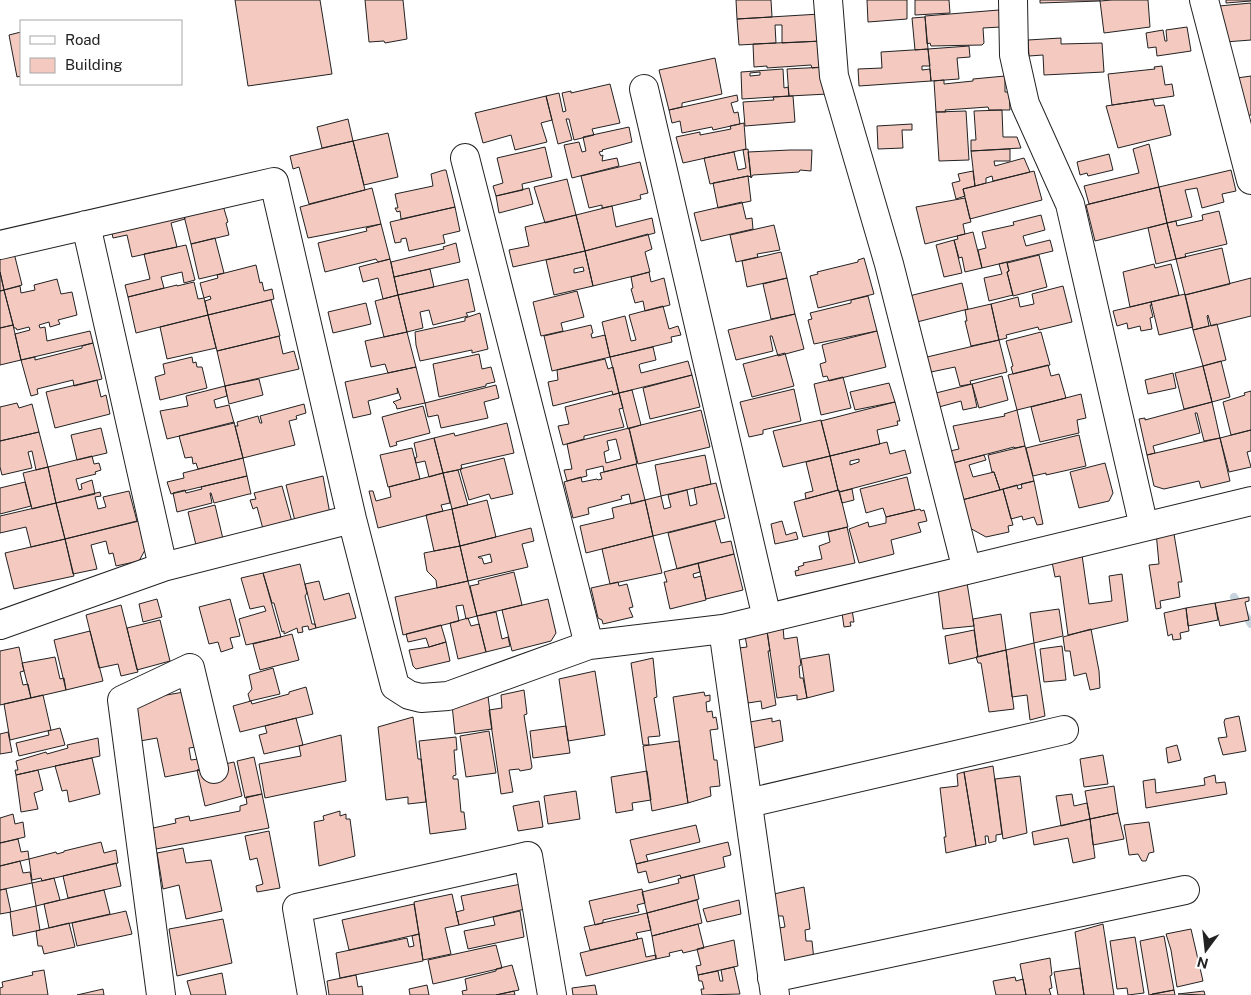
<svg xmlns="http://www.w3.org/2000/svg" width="1251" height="995" viewBox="0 0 1251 995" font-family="'Public Sans',sans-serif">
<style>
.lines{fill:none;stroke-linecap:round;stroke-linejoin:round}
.stream{stroke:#c7d3dd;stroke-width:8}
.building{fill:#f3c9c0;stroke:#222;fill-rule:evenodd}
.minor-casing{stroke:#222;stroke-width:30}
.minor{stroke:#fff;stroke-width:28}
</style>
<rect width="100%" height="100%" fill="#fff"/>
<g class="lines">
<path class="stream" d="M1234,597l17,27"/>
</g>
<path class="building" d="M235,0h85l12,74 -84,12z
M365,0h38l4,39 -22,4 -1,-2 -15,1z
M736,0h35l1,17 -35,2z
M867,0h40v19l-39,3z
M915,0h34l1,13 -35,2z
M1040,0h60v1l-60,2z
M1112,0h36l2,27 -46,6 -4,-32z
M1226,0h25v1l-25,2z
M1251,3v37l-26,2 -6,-36z
M999,10l2,17 -18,1 1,15 -2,2 -51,1 -1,-3 -3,1 -2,-28z
M820,14l2,27 -40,2v-18h-7l1,18 -37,2 -2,-26z
M925,17l3,32 -13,1 -3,-32z
M1187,27l4,24 -34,5 -1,-9 -8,1 -2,-15 17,-3 2,11h2l-1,-11z
M21,32v44l-4,1 -8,-42z
M1061,38v6l41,-1 2,29 -60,3 -1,-20 -14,1 -1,-16z
M822,41l3,26 -13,1 -1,-3 -44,3v-2l-13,1 -1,-23z
M969,46l1,11 -13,1 2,21 -28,2 -3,-32z
M928,49l2,17h-8v4l8,-1 1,12 -72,5 -1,-17 24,-1 -1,-16z
M715,58l7,36 -40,9v4l-13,3 -10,-40z
M1162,66l3,19 7,-1 2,12 -62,9 -4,-31 47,-5 -1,-2z
M825,67l3,27 -39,2 -2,-27z
M783,69l1,19 4,-1 1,9 -47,3 -1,-27zM760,72v3l-10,1v-3z
M1005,76v16h4l1,18h-21l-1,-3 -43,3 1,2h-10l-2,-31 10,-1v4l29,-3v-2z
M1251,76v39l-6,1 -8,-38z
M610,84l10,39 -28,6 2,6 -20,5 -5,-21h-3l6,21 -14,4 -12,-48 13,-3 4,19 3,-1 -4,-18 9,-2v2z
M737,95l1,6 -7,2 3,10 4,-1 2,12 -27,6 -1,-3 -30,6 -2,-12 -8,2 -3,-13z
M546,96l6,24 -11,3 6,19 -32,8 -4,-15 -28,8 -8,-30z
M793,96l2,26 -50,4 -2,-24 31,-2 -1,-3z
M1153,99l2,7 9,-1 7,30 -53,13 -12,-42z
M1002,110l1,27h14l4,11 -50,3v-11h5l-2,-29z
M966,111l3,49 -30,1 -3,-49z
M348,119l5,22 -31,7 -5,-21z
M744,123l2,26 -63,14 -7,-26 24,-5v3l31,-6 -1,-3z
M912,124v6h-10l1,18 -25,1 -1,-23z
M629,127l3,15 -30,8 1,1 -4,1 2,4 2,-1 -1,6 15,-3 2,8 -47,12 -8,-33 15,-3 3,10 4,-1 -3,-14z
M388,133l10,44 -34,8 -11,-44z
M353,141l12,49 -56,14 -10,-37 -6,2 -3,-13z
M1149,144l10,43 -70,17 -5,-18 55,-13 -6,-24z
M545,147l7,30 -30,7 1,6 -27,6 -3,-10 10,-3 -6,-25z
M748,149l3,28 -3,-1 -38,8 -6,-26 30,-6 4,18 8,-2 -3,-18z
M1010,149v12h-16l1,5 29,-8 6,14 -37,9 -1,-5 -6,2v5l-11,3 -4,-35z
M790,150h22l-1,21 -11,-1 -1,2 -46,3 -2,3 -3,-26z
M1109,154l4,16 -25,6 -1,-3 -7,2 -3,-13z
M640,162l8,31 -8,2 1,4 -29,7 -10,2v-3l-13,3 -8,-32z
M444,170h2l9,37 -54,12 -1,-8 -3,1 -2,-4h3l-3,-14 38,-8 -2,-12z
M1231,170l5,21 -14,3 2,8 -22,6 -5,-20 -12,2 7,27 -25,6 -8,-36z
M973,171l2,15 -12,3 2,7 -9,3 -4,-16 8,-2 -2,-7z
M1034,171l8,29 -72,19 -7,-30z
M748,176l3,25 -33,7 -5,-25z
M567,179l9,36 -31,8 -11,-36z
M1159,187l8,36 -72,18 -9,-36z
M372,188l9,36 -73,14 -8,-31z
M529,188l4,16 -34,9 -3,-17z
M965,198l6,24 -8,2 2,10 -40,10 -9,-37z
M221,199l7,23 -2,1 3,12 -38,9 -9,-36z
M742,202l4,17 6,-1 1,11 -52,12 -7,-28z
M612,206l4,21 36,-9 3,15 -70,18 -9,-36z
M455,207l5,24 -17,4 2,8 -36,8 -3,-13 -5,1v3l-6,1 -5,-21z
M182,208l3,11 -14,4 6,24 -45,10 -5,-22 -14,3 -3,-14z
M1219,211l8,33 -42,10 1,3 -10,2 -9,-36 9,-2 1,5 26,-6 -1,-5z
M576,215l9,36 -72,16 -4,-17 20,-4 -4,-19z
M1041,215l4,15 -22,6 3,10 24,-6 3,11 -71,17 -4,-18 8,-2 -4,-16 32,-7 -1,-3z
M1167,223l9,36 -20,5 -8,-36z
M381,224l9,35 -12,3 -2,-3 -51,13 -7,-29 49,-12 -1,-3z
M774,225l6,25 -23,4 1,3 -22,5 -6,-27z
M973,232l9,36 -17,4 -3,-15 -3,1 -5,-18 4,-1 -1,-3z
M648,234l4,15 -7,3 5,20 -57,14 -8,-35z
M215,238l9,35 -25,6 -8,-35z
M954,240l8,33 -18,4 -8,-32z
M456,243l4,19 -66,15 -3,-15 53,-13 -1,-2z
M186,245l9,35 -11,3 -2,-11 -21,5 3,11 -36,9 -3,-12 25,-6 -6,-25z
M1222,248l8,36 -45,11 -9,-36z
M13,249l9,36 -18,5 -4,-18v-20z
M585,251l8,35 -39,9 -8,-35zM583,267l1,4 -10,2v-4z
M781,252l6,26 -40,9 -5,-26z
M1039,255l8,32 -34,9 -6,-24 2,-1 -2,-8z
M864,258l10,36 -56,14 -8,-32 8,-2 -1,-2 41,-10v-2z
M390,259l8,36 -15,4 -5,-21 -15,4 -4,-15z
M1007,262l2,9 -2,1 6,23 -24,6 -5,-23 18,-4 -3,-10z
M1154,264l1,4 16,-4 8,31 -49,12 -7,-35z
M256,265l4,18 2,-1 2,9 8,-2 2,10 -66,16 -3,-14 6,-2 -1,-3 -6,2 -4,-15 18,-5 -1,-3z
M430,269l4,18 -36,8 -4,-18z
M0,272l4,18 -4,1z
M649,272l2,10 13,-4 6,27 -25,6 -2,-10 -8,2 -4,-14 2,-1 -2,-11z
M787,278l8,36 -24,5 -8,-35z
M1251,278v38l-40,10 -3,-11 -1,1 2,10 -16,4 -8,-35z
M57,279l4,15 11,-2 5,23 -19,5 2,4 -10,3 -1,-5 -10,3 1,3 5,-1 2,14 43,-10 3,12 -72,17 -6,-26 15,-4 -1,-3 -12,3 -1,-2h-2l-10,-38 16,-4 1,7 14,-3 -1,-5z
M468,279l7,32 -9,2 2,3 -35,9 -4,-15 -9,2 3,16 -16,4 -9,-37z
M194,282l4,17 6,-1 4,17 -72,18 -8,-36 49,-12v1z
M962,283l6,26 -51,13 -6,-26 2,-1z
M1063,286l9,36 -33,8 -1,-3 -32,8 1,3 -8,2 -8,-36 27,-7 2,10 14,-3 -2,-10z
M4,290l9,35 -13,3v-37z
M577,291l7,26 -23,6 2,8 -22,5 -8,-34z
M1185,294l8,33 -34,8 -8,-33z
M398,295l9,37 -23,5 -9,-36z
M868,296l9,35 -63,13 -6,-24 4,-1 -2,-6 41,-10v-3z
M271,300l9,36 -63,15 -9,-36z
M1151,302l1,3h-2l3,12 -3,1 2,11 -11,2 -1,-5 -12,3 -1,-6 -10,3 -4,-15z
M366,303l5,21 -38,9 -5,-21z
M991,304l8,36 -28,6 -6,-25h2l-2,-11z
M663,306l6,23 9,-3 3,9 -10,2 1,5 -62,15 -8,-35 23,-6 6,25 5,-1 -7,-25z
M480,313l8,36 -16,4v-3l-52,11 -4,-16 -1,-13 50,-11v-3z
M795,314l9,35 -26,7 -6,-20h-2l3,15 -37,9 -8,-30z
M208,315l8,33 -49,11 -7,-32z
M1217,324l9,36 -23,6 -10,-36z
M13,325l8,35 -21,5v-37z
M591,325l2,8 -2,1 1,4 13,-3 5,22 -58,14 -8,-35z
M877,331l9,36 -57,14 -2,-5 -4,1 -3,-13 6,-2 -4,-17z
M407,332l9,35 -28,6 -3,-9 -14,3 -6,-26z
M1041,332l9,33 -37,9 -2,-7 2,-1 -7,-25z
M279,336l4,18 11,-3 5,18 -74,17 -8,-35z
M999,340l8,32 -37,9 1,3 -11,2 -5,-19 -24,5 -4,-15z
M93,343l9,36 -28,7 -1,-6 -36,9 1,5 -7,2 -10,-36 14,-3v3l47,-12v-2z
M653,347l3,13 -16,4 -1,1 2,8 47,-12 4,14 -73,18 -9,-36z
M785,353l9,33 -42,11 -9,-33z
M479,354l3,15 9,-2 4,15 -9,2v2l-47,11 -6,-33z
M192,357l1,6 3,-1 1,5h5l5,21 -47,12 -5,-23 10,-3 -2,-10z
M605,359l3,10 5,-2 6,26 -6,2 -1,-4 -59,15 -5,-24 10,-2 -1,-10z
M1221,361l9,36 -18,5 -9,-36z
M1048,365l3,11 8,-2 7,24 -49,12 -9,-35z
M1203,366l9,36 -28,7 -9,-36z
M416,367l9,36 -28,6 -1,-4 -3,-3 8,-3 -4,-11 1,5 -30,8 3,13 -18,4 -8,-36z
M1173,373l3,15 -28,6 -3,-14z
M692,375l8,32 -50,12 -7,-31z
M1002,376l6,24 -29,8 -7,-24z
M843,377l8,31 -30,7 -7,-31z
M259,379l4,16 -34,9 -4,-18z
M97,380l4,17 5,-2 4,19 -55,14 -9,-36z
M889,383l6,19 -40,8 -5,-18z
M972,384l5,23 -14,3 -2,-9 -22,6 -3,-14z
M496,385l3,13 -15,4 4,16 -47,10 -3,-13 -10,2 -3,-14z
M225,386l2,10 -13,4 2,8 13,-3 5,18 -67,16 -7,-28 28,-5 -2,-10z
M794,389l7,32 -38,9v4l-14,3 -9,-35z
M632,390l9,35 -13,4 -9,-36z
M1251,391v39l-20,5 -8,-33 22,-7 -1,-2z
M619,393l4,15 -4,1 5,18 -40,9v3l-21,6 -5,-19 11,-2 -4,-17z
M1081,394l5,24 -9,2 2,13 -39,9 -9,-35z
M895,402l5,19h-3l1,4 -21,5 3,14 -50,12 -9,-35z
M1212,402l8,36 -16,3 -7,-28h-2l5,20 -47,13 2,7 -8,2 -8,-36 6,-1v2z
M17,403l2,5 13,-4 7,28 -39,9v-34z
M304,404l2,9 -10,3 1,3 -8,2 6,24 -52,13 -8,-32h3l-1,-4 21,-6 2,7h2l-2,-7z
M423,406l7,27 -34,9 1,3 -7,2 -8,-30z
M701,410l9,37 -72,17 -9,-36z
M1017,410l8,36 -10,2 -1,-1 -61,16 -3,-12 9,-2 -6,-23 52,-10 -1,-2z
M821,420l9,36 -47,11 -10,-36z
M234,422l9,36 -45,11 -2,-6 -3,1 -1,-7 -7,1 -6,-22z
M507,423l7,30 -53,12 1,4 -19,4 -9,-35 20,-5 1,3z
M101,428l6,25 -30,7 -6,-25z
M629,428l8,36 -33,8 -1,-6 -17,4 1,6 -20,5 -3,-11 8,-1 -5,-25zM616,439l5,20 -15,4 -2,-11 5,-2 -2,-9z
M1251,430v21l-4,1 4,15 -22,5 -9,-34z
M39,432l9,35 -12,3 -4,-19 -4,1 4,16 -30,7 -2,-8v-26z
M1079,435l7,31 -40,9v-2l-13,3 -7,-28z
M434,438l9,35 -14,4 -4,-16 -9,2 -1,-5 2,-1 -3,-14z
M1220,438l10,43 -29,7 -2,-7 -35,8 -10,-3 -7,-31z
M887,442l3,12 15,-4 6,23 -72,19 -1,-2 -8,-34zM859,459v3l-9,3v-4z
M1025,446l9,35 -34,9 -6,-18h-2l-4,-17z
M412,448l8,31 -32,8 -8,-32z
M705,455l6,29 -50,12 -6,-31z
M984,455l2,5 -17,5 4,12 21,-5 6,18 -38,10 -9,-37z
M92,456l2,8 5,-1 2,7 -6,2 1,2 -20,5 3,11 3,-1 -1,-5 11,-4 3,14 -39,9 -8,-36z
M830,456l8,34 -32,9 -1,-6 8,-2 -7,-29z
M243,458l4,18 -76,18 -4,-12 17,-4 -1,-5z
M504,458l9,36 -22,5 -2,-5 -20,6 -9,-31z
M1105,463l8,30 -4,8 -30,7 -9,-36z
M636,464l9,36 -14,4 -2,-10 -8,2 1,3 -34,9 1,6 -16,4 -9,-36 17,-5 1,5 15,-3 1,1 4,-1 -2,-6z
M48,467l8,36 -24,6 -9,-36z
M458,470l10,35 -16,4 -9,-36z
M443,473l7,30 -9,2 2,6 -65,17 -9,-37h4l3,10 15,-4 -2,-10z
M247,476l4,18h-2l-35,9 -3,-10h-1l2,10 -35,9 -4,-19 12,-3 1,3 16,-4 -1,-2z
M323,476l7,38 -35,7 -9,-36z
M907,477l8,33 -29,7 -3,-9 -17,5 -6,-24z
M1034,481l9,43 -6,1 -3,-8 -11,3 -1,-4 -11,3 -8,-30 14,-4 1,4 4,-1 -1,-4z
M25,482l6,24 -31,8v-26z
M716,483l9,35 -72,18 -8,-36 16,-4 3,13 7,-2 -3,-12 19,-5 3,16 7,-2 -3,-16z
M282,486l10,36 -29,7 -6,-22 -4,2 -3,-9 6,-1 -2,-6z
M852,489l2,11 -12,3 -3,-11z
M1003,489l10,36 -5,1 1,6 -23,5 -18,-10 -6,-27z
M839,490l9,37 -45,10 -9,-35z
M129,491l8,30 -72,18 -9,-36 44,-11 1,4 -6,1 3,12 8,-2 -3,-10z
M487,500l9,37 -36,9 -8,-37z
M645,500l8,36 -67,17 -6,-27 34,-8 -2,-10z
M56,503l9,36 -34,8 -5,-20 -26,6v-17z
M215,505l8,34 -27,6 -8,-33z
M452,509l8,37 -26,5 -8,-36z
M920,509l1,2 3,-1 3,11 -9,2 3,9 -30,8 3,14 -35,9 -10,-34 19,-7 1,5 17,-4v-6z
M139,521l6,29 -6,11 -23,5 -3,-13 -4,1 -3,-13 -15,4 6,24 -24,5 -8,-35z
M715,521l6,22 10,-2 3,13 -57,15 -9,-36z
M782,521l4,14 10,-3 2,7 -23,5 -4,-20z
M847,527l8,36 -59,13 -1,-5 4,-1 -1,-3 6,-2 -1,-2 19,-4 -3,-13 11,-4 -2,-10z
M531,528l3,13 -12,3 6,23 -60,14 -8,-35zM490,554l2,8 -8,2 -2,-6h-3l-1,-1z
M1173,528l9,54h-4l2,15 -20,4 1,7 -5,1 -7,-44 10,-1 -3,-32z
M653,536l9,37 -52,11 -8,-35z
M65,539l9,37 -60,13 -9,-36z
M460,546l8,35 -31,7 -1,-8 -9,-9 -3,-18z
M734,554l9,36 -37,9 -8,-36z
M1082,555l7,49 23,-3 -3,-25 13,-2 6,47 -60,14 -8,-59 -5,1 -3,-15z
M698,563l2,9 -7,2 1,4 7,-2 5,24 -36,9 -6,-27h3l-3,-10z
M300,564l7,29 -2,3 7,28h3l1,4 -7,2 -1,-4 -6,1 1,5 -5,1 -1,-5 -13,6v-3l-2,1 -8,-29h-2l-9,-30z
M514,572l8,33 -45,11 -7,-30 9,-2 -1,-3z
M263,573l18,64 -35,8 -7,-26 27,-8 -2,-5 -14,3 -9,-31z
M319,581l5,19 25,-7 7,25 -40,10 -11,-44z
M468,581l9,35 -11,3 -3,-14 -7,1 3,15 -56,14 -8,-38z
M618,582l1,4 8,-2 6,23 -4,1 4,9 -30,7 -1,-4 -4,-2 -7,-30z
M967,583l7,43 -31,3 -5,-40z
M1249,597v4l-4,1 4,18 -29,6 -5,-23z
M157,599l5,18 -19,5 -4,-18z
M230,599l10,37 -10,2 3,10 -12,4 -3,-10 -9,2 -10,-37z
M548,599l8,34 -5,8 -39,10 -10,-41z
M1215,603l3,17 -30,6 -2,-18z
M121,605l17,67 -17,4 -3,-12 -19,4 -13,-53z
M1186,608l3,23 -9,2 1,6 -8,1 -1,-6 -4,2 -4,-23z
M1059,609l4,27 -29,7 -4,-30z
M852,610l2,12h-4l1,4 -7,1 -2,-14z
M496,612l6,27 6,-2 2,9 -24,6 -9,-36z
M1001,614l5,36 -28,7 -5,-38z
M468,618l3,8 8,-2 7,28 -28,7 -8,-36z
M160,620l10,41 -33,9 -10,-42z
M441,625l5,17 -17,5 -3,-9 -18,4 -2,-8z
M783,627l1,12 13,-2 4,28 -2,1 1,12h3l4,20 -10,2v-5l-20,3 -10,-67z
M1091,629l8,42 1,17 -10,2 -4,-17 -12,3 -4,-25h-5l-2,-14z
M974,630l4,27 -29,7 -4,-28z
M90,631l13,50 -37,9 -12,-50z
M767,631l3,20h-2l8,54 -14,4 -1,-8 -13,2 -9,-55 8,-1 -2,-11z
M292,634l7,26 -39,10 -7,-26z
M446,642l4,19 -34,8 -3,-3 -4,-16 20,-3z
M1034,643l11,73 -15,4 -3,-25 -15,2 -6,-47z
M1062,646l4,34 -22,2 -4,-33z
M19,647l5,24 -4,1 3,13 5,-1 3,14 -31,7v-54z
M1006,650l8,59 -25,3 -8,-49h-3l-2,-6z
M829,654l5,37 -27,7 -6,-39z
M55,657l5,22 4,-1 2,12 -35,8 -9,-35z
M653,658l4,39 -3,1 6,38 -12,1 1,8h-6l-12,-82z
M273,668l7,26 -30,7 -2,-7 4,-5 -3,-14z
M595,671l10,64 -37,6 -9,-62z
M306,687l7,27 -73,18 -7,-26 18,-5 1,3 37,-10v-2z
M524,690l3,24 -3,1 8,52 -1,2 -11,2 -1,-2 -10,1 4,22 -12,2 -12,-84 13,-2 -1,-13z
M184,692l12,55 -7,1 2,12 7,-1 2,11 -35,7 -8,-39 -17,3 -8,-38 5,-3z
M704,692l1,4 5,-1v6l-4,1 1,10 5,-1 1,7 3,-1 2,12 -8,1 4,30h3l3,26 -10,1 1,9 -23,7 -15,-106z
M43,695l8,35 -41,10 -6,-36z
M488,696l4,33 -37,5 -3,-29z
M1239,716l7,35 -23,4 -5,-17 9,-1 -3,-15 1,-3z
M413,717l5,42h3l5,43 -18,2v-7l-22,3 -8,-73z
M296,718l7,27 -39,9 -5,-19 8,-2 -2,-7z
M772,718v4l8,-2 3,21 -29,7 -4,-26z
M566,726l4,27 -37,5 -3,-27z
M60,728l5,17 -46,11 -3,-13 33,-8 -1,-4z
M489,731l7,42 -30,4 -6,-41z
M8,732l4,20 -12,2v-20z
M341,735l5,46 -81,17 -6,-34 42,-8 -2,-10z
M456,737l1,13h-3l2,25 -3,1v3h5l3,33h3l2,17 -36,5 -11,-93z
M98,738l2,18 -84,19 -1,-5h3l-2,-9 30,-9 1,2 21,-6 -1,-3z
M679,741l9,62 -36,8 -9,-65z
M1177,745l4,15 -13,3 -2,-15z
M1103,755l5,29 -24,3 -4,-28z
M254,757l8,37 -17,4 -8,-37z
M92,758l8,36 -31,8 -2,-12 -5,1 -7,-25z
M234,762l8,34 -37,10 -8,-36z
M993,766l9,68 -6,1v6l-7,2 -1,-7h-3l1,8 -10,2 -12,-74z
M38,770l5,20 -9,3 4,16 -17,3 -5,-37z
M647,771l4,29 -19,3 1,7 -17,3 -5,-36z
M964,772l12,74 -30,7 -2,-16h2l-6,-49 18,-2 -1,-12z
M1215,775l1,8 9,-1 2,12 -81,14 -3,-27 12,-2 1,14 49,-8 -1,-7z
M1020,776l7,57 -24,6 -8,-60z
M1114,786l4,27 -28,6 -5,-28z
M576,791l4,28 -32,5 -4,-28z
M262,794l7,34 -113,21 -3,-21 23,-5 -1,-4 14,-3 1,5 50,-10v-5l7,-2 -1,-7z
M1072,794l2,12 13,-3 3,16 -29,7 -5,-30z
M539,801l4,26 -25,4 -5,-25z
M340,811v5l6,-2v5h4l5,37 -36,10 -5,-44 10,-2 -1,-4z
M1118,813l6,26 -31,6 -3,-26z
M13,814l2,10 8,-2 2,15 -25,6v-25z
M1090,819l5,39 -22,5 -5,-25 -34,7 -2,-13z
M1149,822l5,30 -5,1 -3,8h-4l-4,-7 -9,1 -5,-30z
M696,825l4,17 -54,13 2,6 -12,3 -6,-24z
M269,831l11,57 -23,4 -1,-6 7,-2 -6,-26 -7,2 -5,-24z
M18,839l3,13 7,-1 1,8 -29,7v-23z
M101,842l3,11 12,-3 2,13 -76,18 -1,-3 -9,2 -3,-21 27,-7 1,2 7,-2v-1z
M728,842l3,13 -8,2 2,10 -44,11 -1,-3 -31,8 -3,-12 -8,2 -2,-9z
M183,848l3,15 25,-3 11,51 -36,8 -7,-34 -16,4 -6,-36z
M20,861l3,12 7,-1 2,11 -32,7v-24z
M116,863l5,23 -53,12 -5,-22z
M694,875l5,24 -52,14 -5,-21 37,-9 -1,-4z
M54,878l6,22 -24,6 -4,-23z
M521,884l4,25 -66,16 -3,-13 8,-2 -3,-14z
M804,887l6,42 -5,1 1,11h6l2,19 -30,6 -5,-38 6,-1 -2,-11h-5l-4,-22z
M6,889l5,23 -11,2v-24z
M642,889l3,14 -8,2 2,7 -36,8v3l-8,2 -6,-24z
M104,890l6,24 -61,14 -5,-24z
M452,894l7,31 -14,3 6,26 -28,6 -9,-58z
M697,900l5,23 -50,13 -5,-23z
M739,900l2,14 -34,8 -4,-13z
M414,904l5,30 -70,16 -7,-30z
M36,906l4,24 -27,6 -3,-24z
M126,911l6,23 -55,12 -5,-23z
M520,911l4,26 -56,12 -4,-18 31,-6 -2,-8z
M647,913l4,17 -15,3 2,6 -48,11 -6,-23z
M223,919l9,44 -55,13 -8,-47z
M69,923l6,24 -31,7 -2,-8h-4l-2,-15z
M698,924l6,24 -21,5 -1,-3 -13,3 1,3 -14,3 -4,-23z
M1103,924l11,71h-30l-9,-63z
M1191,929l12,52 -26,6 -6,-37 -5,-16z
M419,934l4,27 -83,17 -4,-25 71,-15 2,9 5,-1 -2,-10z
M1164,936l10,54 -25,5 -9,-54z
M1135,937l9,56 -16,2 -1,-7 -10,1 -7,-48z
M642,938l4,19 10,-2v4l-70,17 -6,-23z
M734,940l4,26 -40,9 -2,-9 5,-1 -4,-16z
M496,945l6,23 -69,16 -5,-24z
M1050,958l2,17 -2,1 2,12 -3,1 2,6h-25l-6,-31z
M512,965l7,25 -23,5h-33l-1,-4 5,-1 -2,-11 31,-8v-2z
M734,967l6,27 -38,1 -1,-6h3l-2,-8h-3l-1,-6 20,-4 2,10h3l-2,-11z
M1080,968l4,27h-26l-4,-23z
M44,970l4,25h-48v-7l3,-1 -1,-5 31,-7 -1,-3z
M222,973l4,22h-35l-4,-14z
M356,975l2,12 4,-1 1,9h-34l-2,-14z
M1015,977l1,4 7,-2 3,16h-30l-3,-14z
M427,985l2,10h-19l-1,-6z
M595,985l2,10h-24l-1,-7z
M103,989l1,6h-27z
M1174,990l1,5h-23v-1z
M514,991l1,4h-19z
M1204,991l1,4 -27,-1z"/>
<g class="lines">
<g class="minor-casing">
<path id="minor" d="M828,0l6,76 55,188 78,306
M1013,0l1,55 11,49 45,100 74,323
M1204,0l47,180
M644,89l123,529
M465,158l124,487
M86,225l77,342
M0,245l274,-63 78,337 43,167 14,9 12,3 27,-2 141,-51 134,-16 528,-128
M0,625l163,-58 189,-48
M723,629l52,366
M748,803l316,-73
M772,978l413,-88
M161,995l-39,-295 68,-32 24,101
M312,995l-15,-87 231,-52 24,139"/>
</g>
<use href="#minor" class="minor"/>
</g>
<rect x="20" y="20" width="162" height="65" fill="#ffffff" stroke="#a7a7a7"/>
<rect x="30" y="36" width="25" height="8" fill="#ffffff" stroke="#a7a7a7"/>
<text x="65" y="45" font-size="15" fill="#222222">Road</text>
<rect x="30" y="58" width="25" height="15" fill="#f3c9c0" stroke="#a7a7a7"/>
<text x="65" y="70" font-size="15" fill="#222222">Building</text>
<g transform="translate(1206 950) rotate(195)" stroke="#ffffff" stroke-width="4" paint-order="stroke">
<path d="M0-4L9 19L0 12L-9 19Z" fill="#222222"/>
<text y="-8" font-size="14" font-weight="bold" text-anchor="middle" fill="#222222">N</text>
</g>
</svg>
